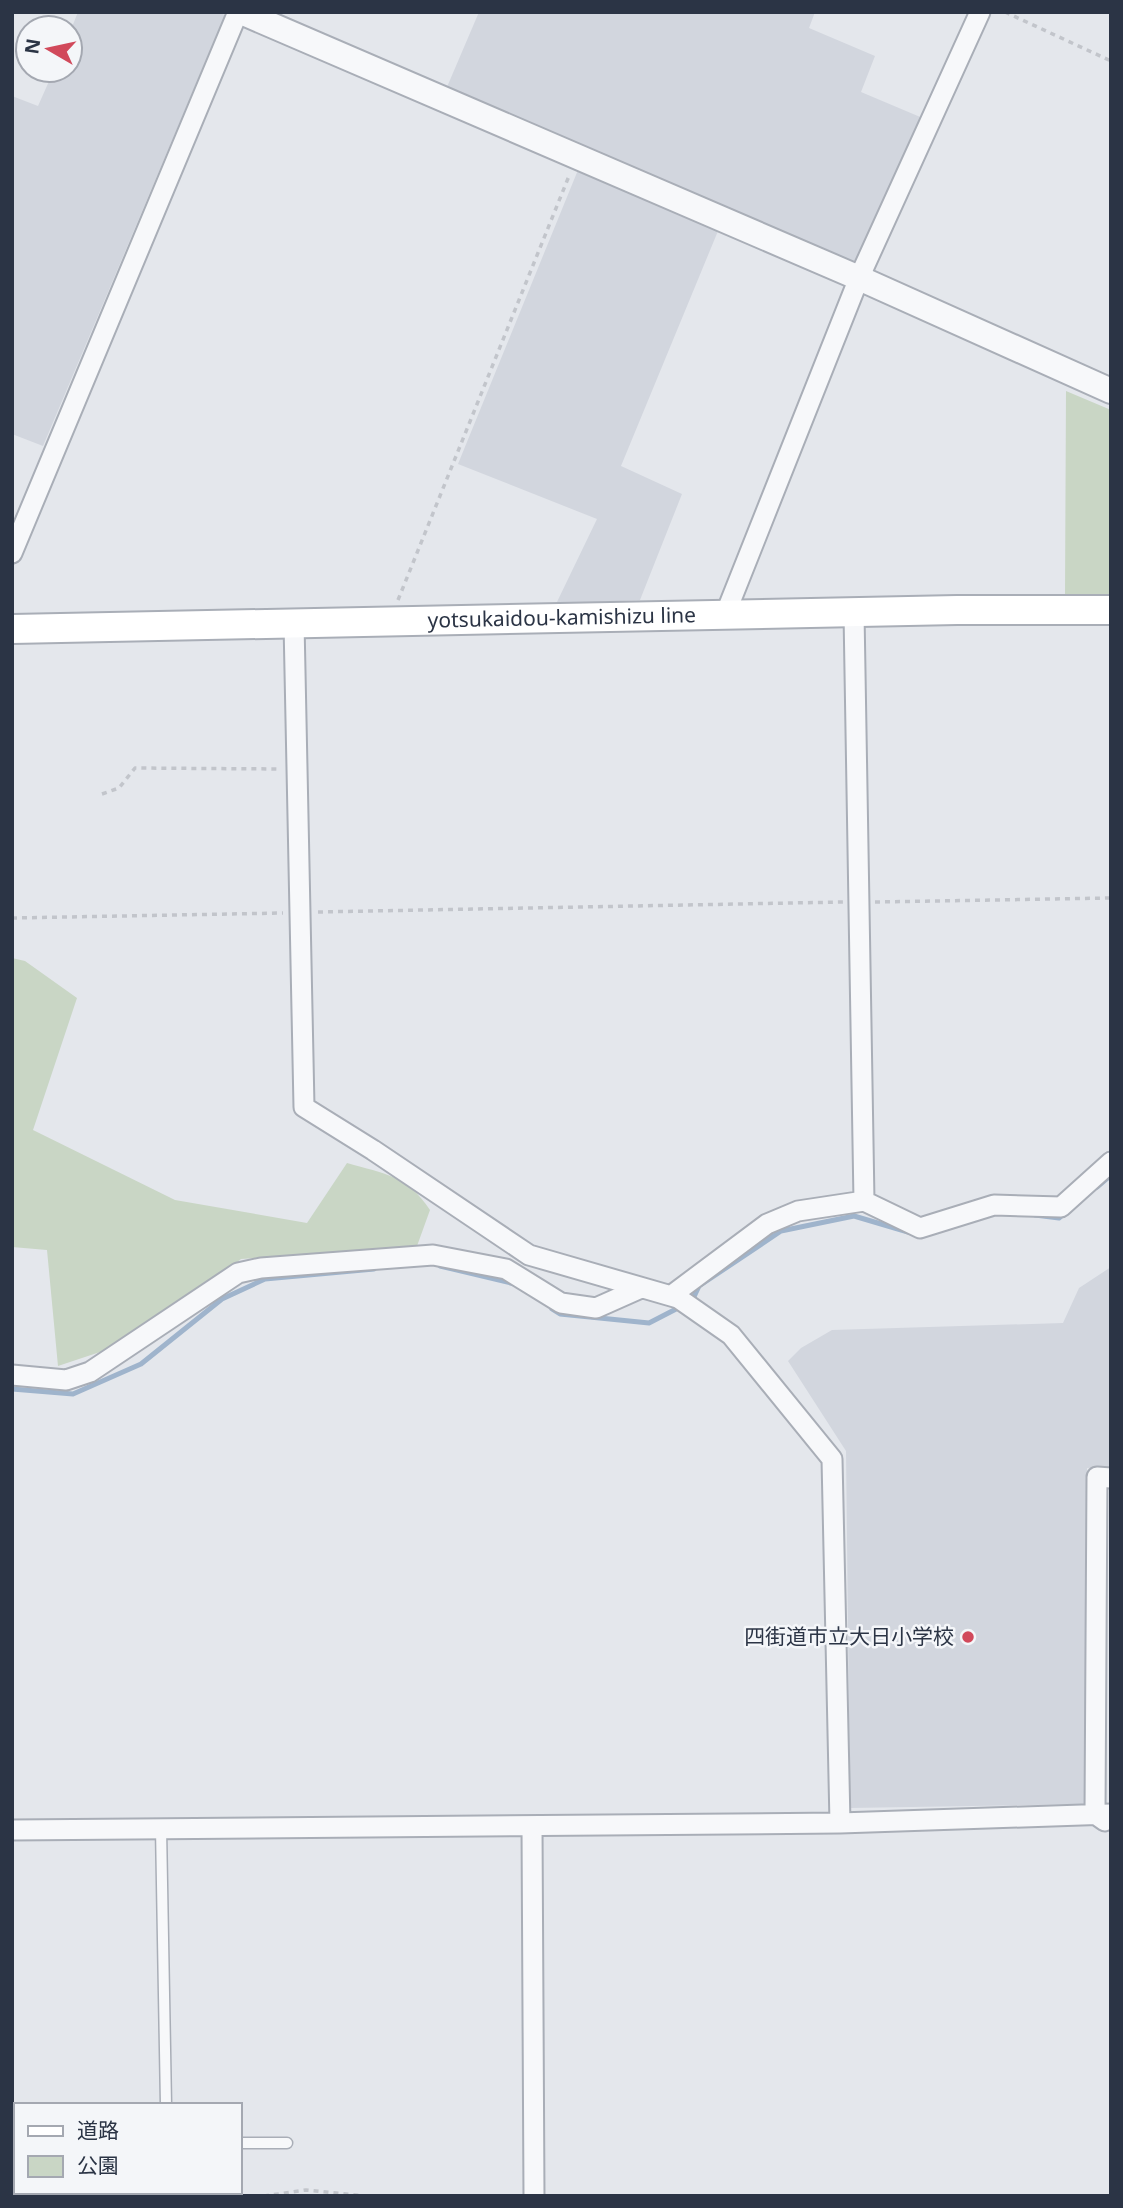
<svg xmlns="http://www.w3.org/2000/svg" width="1123" height="2208" viewBox="0 0 1123 2208" font-family="'Noto Sans','Noto Sans JP',sans-serif">
<style>
.built{fill:#d2d6de}
.green{fill:#c9d6c5}
.lines{fill:none;stroke-linecap:round;stroke-linejoin:round}
.stream{stroke:#9fb4cc;stroke-width:5}
.service-casing{stroke:#a9aeb7;stroke-width:13}
.minor-casing{stroke:#a9aeb7;stroke-width:23}
.tertiary-casing{stroke:#a9aeb7;stroke-width:28}
.secondary-casing{stroke:#a9aeb7;stroke-width:32}
.path{stroke:#c2c5cb;stroke-width:3.5;stroke-dasharray:5 5;stroke-linecap:butt}
.service{stroke:#f7f8fa;stroke-width:10}
.minor{stroke:#f7f8fa;stroke-width:19}
.tertiary{stroke:#f7f8fa;stroke-width:24}
.secondary{stroke:#fff;stroke-width:28}
.poi-dot{fill:#d1495b;stroke:#f4f6f9;stroke-width:2.5}
.labels{text-anchor:middle;stroke-width:5;stroke-linejoin:round;paint-order:stroke}
.street-label{font-size:21px;fill:#2b3445;stroke:#f4f6f9}
.poi-label{font-size:21px;fill:#2b3445;stroke:#f4f6f9;text-anchor:end}
</style>
<rect width="100%" height="100%" fill="#e4e7ec"/>
<path class="built" d="M78,12h140l7,3 -182,431 -31,-12v-338l26,10 16,-36h16v-38z
M479,12h336l-6,16 66,28 -14,36 64,27 -67,147 -411,-179z
M578,170l140,61 -97,235 61,28 -42,106 -84,4 41,-85 -139,-55z
M1111,1267v203l-24,-2 1,336 -238,4 -4,-357 -58,-90 13,-13 31,-18 231,-7 16,-35z"/>
<path class="green" d="M1066,391l45,19v185l-46,-1z
M12,958l13,3 52,37 -44,132 142,70 132,23 40,-60c38,11 60,12 83,47l-13,36 -176,13 -102,80 -81,27 -11,-116 -35,-3z"/>
<g class="lines">
<path class="stream" d="M1097,1187l14,-12
M1035,1215l24,3 6,-5
M440,1266l75,18
M692,1301l7,-15 82,-55 73,-15 54,16
M552,1309l8,5 89,9 31,-16
M12,1389l61,5 68,-30 81,-65 43,-20 109,-10"/>
<g class="service-casing">
<path id="service" d="M161,1828l5,277
M240,2143h47"/>
</g>
<g class="minor-casing">
<path id="minor" d="M12,553l226,-541
M854,613l10,588
M725,615l134,-337 121,-266
M294,623l10,484 69,43 156,105 149,43 53,37 101,124 8,364
M672,1295l95,-71 31,-13 66,-10 56,27 74,-23 67,2 50,-45
M12,1375l54,5 24,-8 148,-99 23,-5 172,-13 73,14 55,34 35,5 45,-20
M1105,1821l-10,-7 2,-337 14,1
M532,1826l2,370
M12,1830l828,-7 271,-9"/>
</g>
<g class="tertiary-casing">
<path id="tertiary" d="M241,12l618,266 252,113"/>
</g>
<g class="secondary-casing">
<g id="secondary">
<path id="s1" d="M12,629l945,-19h154"/>
</g>
</g>
<path class="path" d="M1005,12l106,49
M398,600l171,-424
M102,794l17,-6 16,-20 145,1
M875,902l236,-4
M318,912l525,-10
M12,918l271,-5
M264,2196l42,-6 59,6"/>
<use href="#service" class="service"/>
<use href="#minor" class="minor"/>
<use href="#tertiary" class="tertiary"/>
<use href="#secondary" class="secondary"/>
</g>
<circle class="poi-dot" cx="968" cy="1637" r="7"/>
<g class="labels">
<g class="street-label">
<text dy="7" stroke="none"><textPath href="#s1" startOffset="550">yotsukaidou-kamishizu line</textPath></text>
</g>
<g class="poi-label">
<text x="954" y="1644">四街道市立大日小学校</text>
</g>
</g>
<rect width="1123" height="2208" fill="none" stroke="#2b3445" stroke-width="28"/>
<rect x="14" y="2103" width="228" height="91" fill="#f4f6f9" stroke="#a4a8b1" stroke-width="2"/>
<rect x="28" y="2126" width="35" height="10" fill="#ffffff" stroke="#a4a8b1" stroke-width="2"/>
<text x="77" y="2138" font-size="21" fill="#2b3445">道路</text>
<rect x="28" y="2156" width="35" height="21" fill="#c9d6c5" stroke="#a4a8b1" stroke-width="2"/>
<text x="77" y="2173" font-size="21" fill="#2b3445">公園</text>
<g transform="translate(49 49) rotate(279)"><circle r="33" fill="#f4f6f9" stroke="#a4a8b1" stroke-width="2"/>
<path d="M0-5L12 26L0 18L-12 26Z" fill="#d1495b"/>
<text y="-10" font-size="19" font-weight="bold" text-anchor="middle" fill="#2b3445">N</text>
</g>
</svg>
